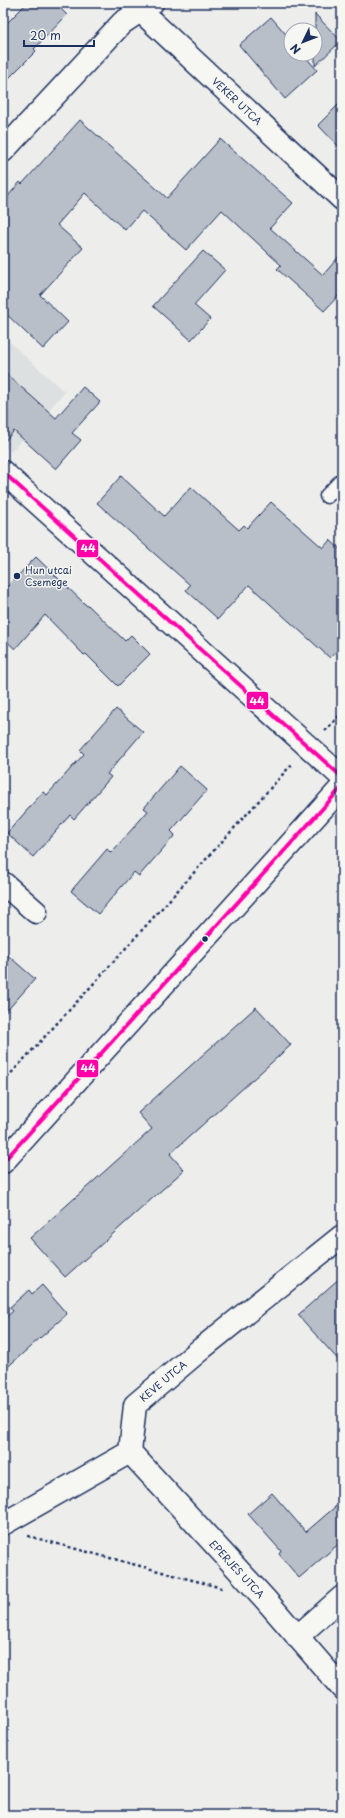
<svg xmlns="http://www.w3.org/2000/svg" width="345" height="1818" viewBox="0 0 345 1818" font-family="'Playpen Sans',sans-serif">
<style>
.built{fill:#dde0e1}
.building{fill:#b9bfc8;stroke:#1b2f5e}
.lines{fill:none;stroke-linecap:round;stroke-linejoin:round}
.service-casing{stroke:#1b2f5e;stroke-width:17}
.minor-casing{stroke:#1b2f5e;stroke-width:25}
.primary-casing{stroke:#1b2f5e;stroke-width:25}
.path{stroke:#1b2f5e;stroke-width:2.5;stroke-dasharray:3 3;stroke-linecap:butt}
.service{stroke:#f6f6f2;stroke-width:14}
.minor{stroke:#f6f6f2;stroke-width:22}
.primary{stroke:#f6f6f2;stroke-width:22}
.bus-1-casing{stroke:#f6f6f2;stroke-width:7}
.bus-1{stroke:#ff00a8;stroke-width:4}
.poi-dot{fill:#1b2f5e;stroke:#f6f6f2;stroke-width:1.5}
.labels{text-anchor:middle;stroke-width:3;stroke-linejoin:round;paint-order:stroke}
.street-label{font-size:10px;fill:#1b2f5e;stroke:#f6f6f2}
.poi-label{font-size:10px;fill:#1b2f5e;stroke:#f6f6f2;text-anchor:start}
.line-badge{stroke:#f6f6f2;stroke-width:1.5}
.badge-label{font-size:11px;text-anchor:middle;font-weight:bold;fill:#fff}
</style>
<rect width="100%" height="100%" fill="#edeeec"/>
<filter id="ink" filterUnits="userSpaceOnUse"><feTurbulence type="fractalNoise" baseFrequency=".025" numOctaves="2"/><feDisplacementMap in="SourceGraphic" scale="8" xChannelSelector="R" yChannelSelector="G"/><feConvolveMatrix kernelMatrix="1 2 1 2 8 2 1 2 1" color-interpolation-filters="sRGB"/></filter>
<g filter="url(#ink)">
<path class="built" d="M3,336l62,56 -54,60 -8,-7z"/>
<path class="building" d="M27,3h28l12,12 -33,34 2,2 -33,33v-57z
M315,14l26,27 -26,25z
M271,17l20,23v14h12l14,16 -32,29 -46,-54z
M342,101v49l-24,-25z
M80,120l87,78 53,-59 73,64 -23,25 53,47 19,-22v39l-18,19 -47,-42 4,-4 -59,-55 -36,40 -44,-39 -17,19 -40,-37 -28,32 26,23 -43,47 28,27 -25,27 -40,-38v-109l17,-20 2,2z
M203,251l22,19 -31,35 16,14 -19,21 -38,-34z
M3,371l53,47 27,-31 17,15 -28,31 9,7 -25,29 -42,-38 -11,12z
M121,476l43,40 27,-29 48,43 5,-5 3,3 24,-26 52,46 7,-8 12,11v94l-12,13 -81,-73 -31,34 -32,-29 4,-5 -93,-82z
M36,557l51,49 1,-1 37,36 6,-6 19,19 -32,32 -32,-32 -2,1 -39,-40 -30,34 -12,-11v-47z
M116,709l27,23 -36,42 4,3 -37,42 -4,-4 -37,42 -26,-24 36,-41 4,3 37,-41 -4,-4z
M180,766l27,24 -36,41 4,4 -36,41 -5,-4 -36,42 -27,-23 36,-42 4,4 37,-42 -4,-3z
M3,951l32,28 -32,36z
M256,1007l35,38 -121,109 14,16 -119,107 -35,-39 122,-109 -14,-16z
M342,1276v88l-44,-49z
M42,1285l25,29 -64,57v-51l10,-9 -3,-4 19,-17 3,4z
M272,1493l34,39 36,-31v40l-43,37 -20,-24 2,-3 -33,-37z"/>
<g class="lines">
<g class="service-casing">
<path id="service" d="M327,496l15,-16"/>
</g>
<g class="minor-casing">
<path id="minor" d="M132,3l210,196
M3,151l119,-128 30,-20
M3,472l339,305
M3,883l33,29
M130,1452l135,147 77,89
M3,1524l127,-72 5,-47 66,-56 141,-113
M297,1637l45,-40"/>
</g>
<g class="primary-casing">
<path id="primary" d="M3,1162l339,-375"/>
</g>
<path class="path" d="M325,731l17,-18
M3,1082l83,-90 207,-229
M28,1536l194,52"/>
<use href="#service" class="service"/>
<use href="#minor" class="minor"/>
<use href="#primary" class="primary"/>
<g class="bus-1-casing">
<path id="bus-1" d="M3,472l339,305
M3,1162l339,-375"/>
</g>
<use href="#bus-1" class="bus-1"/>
</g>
</g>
<g class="poi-dot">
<circle cx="17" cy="576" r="4"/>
<circle cx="205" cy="939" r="3.5"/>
</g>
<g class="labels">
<g class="street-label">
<text transform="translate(237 101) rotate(43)" y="4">VEKER UTCA</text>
<text transform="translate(163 1381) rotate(-40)" y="4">KEVE UTCA</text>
<text transform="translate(237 1569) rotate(47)" y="4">EPERJES UTCA</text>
</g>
<g class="poi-label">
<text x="25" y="574">Hun utcai<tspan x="25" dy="12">Csemege</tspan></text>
</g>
</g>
<g class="line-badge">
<rect x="76" y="539" width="23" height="19" rx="4" fill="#ff00a8"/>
<rect x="246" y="691" width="23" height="19" rx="4" fill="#ff00a8"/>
<rect x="76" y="1059" width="23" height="19" rx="4" fill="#ff00a8"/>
</g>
<g class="badge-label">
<text x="88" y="552">44</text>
<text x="257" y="705">44</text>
<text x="88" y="1072">44</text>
</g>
<rect width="345" height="1818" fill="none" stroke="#f6f6f2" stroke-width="16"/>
<rect x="8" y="8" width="329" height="1802" fill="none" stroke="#1b2f5e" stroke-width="1.5" filter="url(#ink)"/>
<g transform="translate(303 42) rotate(227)"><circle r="19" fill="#f6f6f2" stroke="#9ea6b7"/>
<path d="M0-3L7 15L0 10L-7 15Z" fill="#1b2f5e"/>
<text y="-6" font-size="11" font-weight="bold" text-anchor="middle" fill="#1b2f5e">N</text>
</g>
<path d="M24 40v6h70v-6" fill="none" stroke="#1b2f5e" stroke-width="2"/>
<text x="30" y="40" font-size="12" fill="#1b2f5e" stroke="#f6f6f2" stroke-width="3" paint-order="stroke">20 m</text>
</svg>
